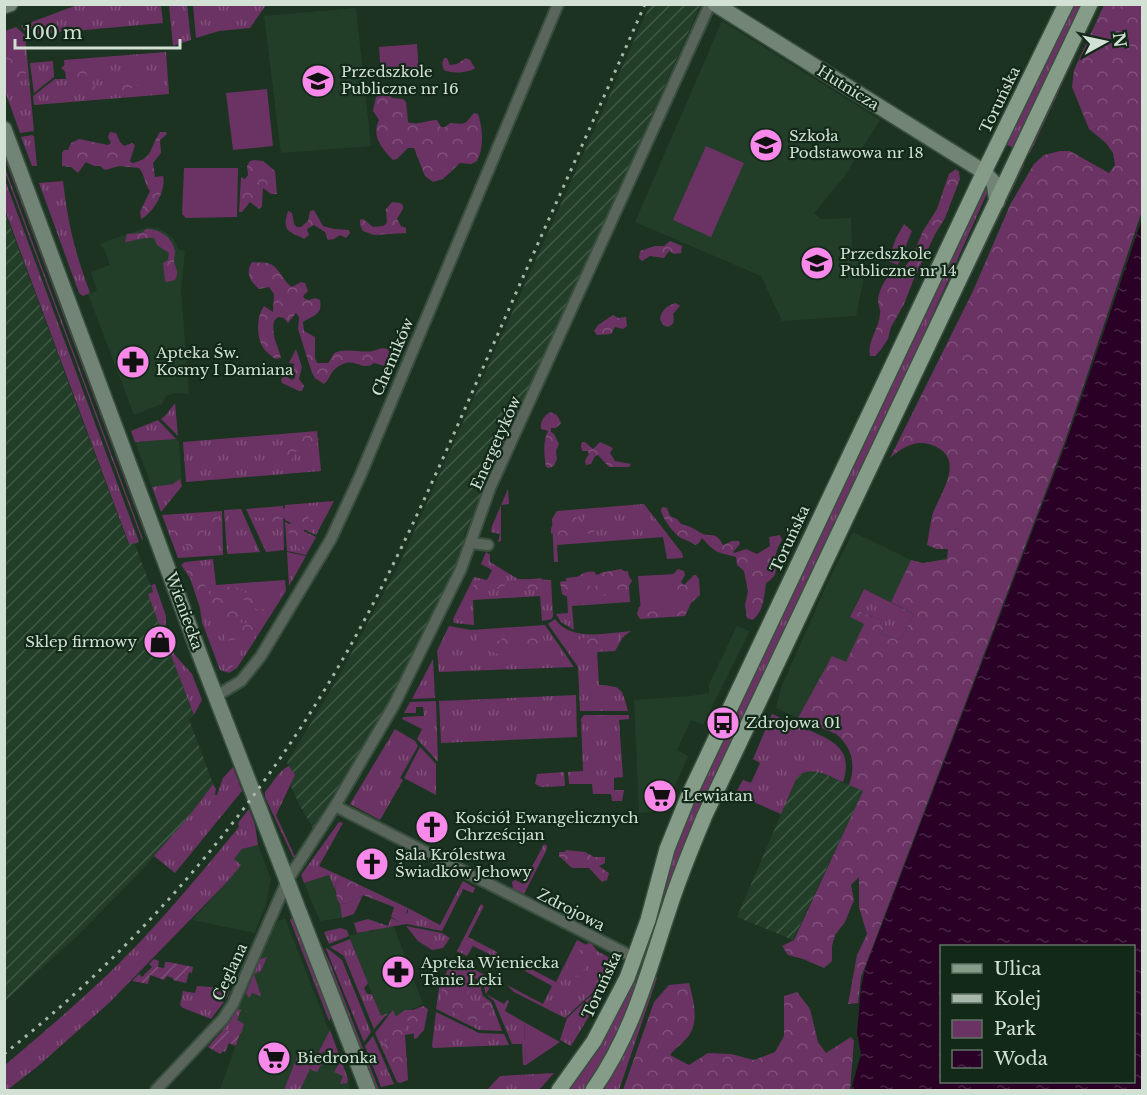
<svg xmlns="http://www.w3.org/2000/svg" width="1147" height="1095" viewBox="0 0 1147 1095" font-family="'Libre Baskerville',serif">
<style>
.built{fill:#223e29}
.industrial{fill:url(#industrial-furrows)}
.grass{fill:url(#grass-tufts)}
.forest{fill:url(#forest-crowns)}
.park{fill:#6b3364}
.garden{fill:url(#garden-furrows)}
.water{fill:url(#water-ripples);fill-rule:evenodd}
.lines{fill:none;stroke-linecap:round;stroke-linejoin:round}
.street-casing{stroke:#394f3e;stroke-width:14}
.secondary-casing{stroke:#394f3e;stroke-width:18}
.primary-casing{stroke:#394f3e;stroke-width:18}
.street{stroke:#5a655c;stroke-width:10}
.secondary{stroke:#728475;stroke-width:15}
.primary{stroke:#859c89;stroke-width:15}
.rail{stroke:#a7b7a9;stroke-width:3;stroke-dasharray:3 6;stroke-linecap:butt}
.labels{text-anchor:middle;stroke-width:4.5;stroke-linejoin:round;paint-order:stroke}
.poi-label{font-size:15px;fill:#d3e1d5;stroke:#122918;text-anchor:start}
.street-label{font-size:15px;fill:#d3e1d5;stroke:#122918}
</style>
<defs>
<pattern id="industrial-furrows" width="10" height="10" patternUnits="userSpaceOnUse" patternTransform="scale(1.5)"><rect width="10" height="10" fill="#223e29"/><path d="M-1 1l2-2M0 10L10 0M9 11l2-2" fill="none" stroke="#415a47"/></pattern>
<pattern id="grass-tufts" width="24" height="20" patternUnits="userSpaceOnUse" patternTransform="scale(1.5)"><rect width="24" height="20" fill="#6b3364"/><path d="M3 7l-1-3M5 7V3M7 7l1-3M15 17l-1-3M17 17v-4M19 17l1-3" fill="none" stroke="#7f5079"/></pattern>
<pattern id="forest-crowns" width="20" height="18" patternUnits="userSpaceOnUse" patternTransform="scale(1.5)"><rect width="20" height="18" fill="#6b3364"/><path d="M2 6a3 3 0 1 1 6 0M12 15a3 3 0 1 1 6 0" fill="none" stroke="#7f5079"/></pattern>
<pattern id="garden-furrows" width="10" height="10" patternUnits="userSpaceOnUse" patternTransform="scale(1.5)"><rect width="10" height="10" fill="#6b3364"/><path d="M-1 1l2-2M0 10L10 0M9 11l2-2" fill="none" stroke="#7f5079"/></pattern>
<pattern id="water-ripples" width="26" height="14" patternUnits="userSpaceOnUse" patternTransform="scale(1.5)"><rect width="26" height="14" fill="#2b0027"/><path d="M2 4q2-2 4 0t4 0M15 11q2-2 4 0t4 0" fill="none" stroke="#492545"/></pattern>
</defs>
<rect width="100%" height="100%" fill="#1c3321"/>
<path class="built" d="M356,8l15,138 -90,7 -17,-137z
M722,21l158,99 -36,57 -30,36 7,6 30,-1 1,31 9,1 2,33 -7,33 -74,5 -21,-45 -126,-54z
M148,227l9,1 8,4 9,7 4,10 7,2 -4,39 8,104 -14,-1 -9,3 -4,8 -28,11 -46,-121 9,-3 -6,-19 19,-7 -6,-17 -5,-4z
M176,439l3,3 3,39 -2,-1 -7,4 -21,3 -17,-45z
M853,532l58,28 -20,42 -28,-13 -13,28 14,7 -18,39 -14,-7 -34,62 -22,-10 5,-20 46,-104z
M737,626l13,5 -47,94 -12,-5 -14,30 11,6 -24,55 -25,2 -5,-113 57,-4 18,-3v-9z
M258,845l13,34 -5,25 -11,29 -63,-13 36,-39 11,-17 -5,-5 8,-10z
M329,875l11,29 2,14 -22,3 -16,-38z
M285,918l63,161 2,11 -130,-1 20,-55 -17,-4 15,-21 34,-79 6,-9z
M384,927h10l29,77 -27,13 -15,-1 -32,-80 20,-6 1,2z"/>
<path class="industrial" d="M650,5h46l4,1 -236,529 2,16 -83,162 -70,115 -13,-22 -10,-22 5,-9 -8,-12 51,-85 63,-117z
M4,210l124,333 6,-1 19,50 -5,2 46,121 -5,4 24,65 -23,31 -47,54 -69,70 -69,62z
M806,771h10l47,20 -70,149 -56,-23 60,-140z"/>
<path class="grass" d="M80,4l81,1 2,18 -135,12 -7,-9z
M169,5h18l4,35 -18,6z
M193,5v-1l73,1 -16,23 -31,3 -23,7z
M1072,5h10l-68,143 -9,-4z
M1099,5l-69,148 -4,2 67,-142z
M16,27l9,8 9,96 -14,2 -15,-42v-60z
M166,52l3,42 -135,11 -1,-9 22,-17h11l-2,-19z
M53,61l1,16 -20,16 -4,-30z
M32,135l2,1 3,30h-5l-11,-29z
M4,146l143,386 -1,5 -141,-378z
M1023,161l1,4 -187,390 -1,-1z
M5,168l138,371 -1,1 -137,-368z
M5,180l134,362 -5,2 -1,-2 -4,2 -124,-334z
M63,181c5,44 12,71 27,112l-7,3 -4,-3 -40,-110z
M988,184v7l-65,145 -229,491 -44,119 -2,1 21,-82 13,-40z
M175,403l3,33 -17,-17 5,-4z
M158,420l18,19 -41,3 -4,-11z
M317,431l4,40 -135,11 -3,-40z
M180,479l2,7 -21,26 -9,-25 21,-3z
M508,489l1,15 -8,1v36l-3,1 2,-8 -9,-2 1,-6z
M334,501l-18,34 -31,-15v-15z
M644,504l38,49 1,5 -16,1 -4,-22 -106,8 1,17h-4l-2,-43 5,-8z
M283,506l1,44 -18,2 -20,-43z
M241,509l19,43 -32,2 -1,-2 -3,-42z
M222,511l1,44 -45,3 -16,-43z
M285,522l31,15 -10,18 -19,-4z
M287,552l19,4 -17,30z
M486,552l4,3v7l28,17 33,1 2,36 -1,3 -10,2 -2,-25 -67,4 1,25 -20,-2 -1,-4 21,-42 13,3 5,-10 -11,-6z
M213,559l3,26 69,-5 1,11 -49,77 -8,5 -9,-3 -18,-48 -2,-14 -10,-30 -9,-13 4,-3z
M628,571l2,31 -58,4 2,24 -13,-8 -5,-8 12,-1 -2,-35z
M155,584l11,32 -1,24 -17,-46 5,-2 -2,-7z
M864,589l50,25 -14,26 -19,-6 4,-12 -31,-13z
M555,619c16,23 52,14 76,12l-8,6 -8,14 -18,1 2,33c24,1 23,4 29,26h-48l-2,-44 -30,-43z
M545,625l29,42 -135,5 -2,-21 12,-25 22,4z
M169,641l6,14 17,19 10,26 -8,15 -28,-73z
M433,659l2,39 -23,1z
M576,695l1,42 -136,6 -2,-42z
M436,701l2,61 -21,-23 5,-10 -20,-10 1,-2 21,-1 -1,-9h-7v6h-12l6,-11z
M772,714c13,6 26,11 39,17 25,11 42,20 32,51 -15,-6 -32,-18 -46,-5l-16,37 -46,-20 8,-14 8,3 9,-20 -7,-4z
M584,715h45v4l-10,1 4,57 -9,1v12h10l-2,11h-10l-1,-7h-18l-1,-10h-23l-1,-12 15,-1 -2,-52z
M395,729l20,12 3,5 -18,32 3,2 -23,40 -30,-16z
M420,747l16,17v31l-32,-17z
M289,766l6,9 -19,40 19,42h-2l-28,-60v-5c8,-9 14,-22 24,-26z
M233,767l9,24 -67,82 -21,-17 36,-41 23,-31 3,5 -1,6h2l6,-17z
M564,772l1,14 -24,1 -6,-3 2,-10z
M249,809l6,16 3,20 -16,4 -8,10 7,6 -13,16 -119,122 -72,64 -30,23h-2v-25c45,-38 91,-77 132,-120 36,-38 69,-78 102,-118l-1,-4z
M339,822l4,1 -24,43 24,11 -8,7 1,8 -7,-17 -25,8 -3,-8z
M544,844l3,2 -1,5 -22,43 -11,-5 -1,-7 3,-2 8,4z
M463,881l12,7 -2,5 -10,-4 -21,42 -36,-7 -49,9 -3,-10 14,-4 20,7 3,-8 9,4 8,-10v-4l32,17z
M363,895l-9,19 -12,4 -2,-14 8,-1z
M481,904l3,2 -16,31 29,15 -2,5 -22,-11 -6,10 -10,-5z
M294,915l38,100 -3,6 -39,-101z
M406,926l36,7 8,5 -7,10 -11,2 -14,-9z
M340,928l7,2 2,6 -20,8 -5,-12z
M318,938l12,25 49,127h-5l-57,-151z
M350,939l18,44 -4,5 3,6h5l9,22 7,-3 -14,16 -30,-73 -14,-9z
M577,940l33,18 4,4 -8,18 -41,38 -51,-26 -7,-7 36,19 9,-18 -27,-15 2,-4 29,15z
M327,948l15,12 29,72 -7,10 -38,-93z
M267,957l-6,14 -7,3 7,22 -9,-3 -3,5 -3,-5 14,-34z
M453,959l38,19 2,4 -7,12 18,10 3,-4 2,1 -4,10 19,11 2,43h-3l-1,-21h-10l-18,-43 -8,-7 -3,-11 -32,-20z
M615,964l-21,44 -23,38 -11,-6 7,-22 40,-37z
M449,967l31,18 3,11 8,6 11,29 -23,-1 -43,-21 3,-21z
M636,974l4,2c-13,40 -31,80 -56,114h-16l37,-54z
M655,976l2,2 -38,112h-15l33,-64z
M197,986l14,1 19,4 -4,8 -5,-1v3l3,1 -13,17 -28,-11 -3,-3 3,-14 12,2z
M238,1009l11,3 -8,-2 -4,10 7,4 -3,10 -18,-4z
M393,1010l4,10 19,-7v20l-11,2 3,45 -8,3 -3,-1 -22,-49z
M436,1012l43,21 25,1 5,11 -76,3 -1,-2z
M330,1030l18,49 -1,4 -7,1 3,-8 -9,-4 4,-7 -6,-16 -11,4 3,7 -7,12 -7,-3 -10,21h-16l13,-33 16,6z
M373,1036l21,48 -13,3 -16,-41z
M554,1073l-15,17h-52l13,-14z"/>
<path class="forest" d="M1104,5h38v206l-77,230 -204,536 -3,26 -10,1 9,-49 10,-21 -8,-27v-30l-8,8 3,15 -9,22 -10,13 -3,11v15l-8,7 -21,-9 -15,-4 -6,-9 12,-6 69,-149 -14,-6c7,-19 4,-37 -13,-51l-38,-16 34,-62 14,6 18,-38 -14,-7 4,-8 31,13 -4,12 19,6 14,-26 -23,-12 20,-42 12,3 24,-4 1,-10h-11l-10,-4c2,-10 3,-22 6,-32 8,-21 34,-55 -1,-68 -17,-6 -30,3 -42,13l83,-167 38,-88 23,-39 10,-9 16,-4h10l39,22 6,-8 -2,-12 -7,-10 -17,-14 -17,-42 2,-17z
M8,34l4,2 3,9 8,6 3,23c-4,3 -10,4 -16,8l-6,-5 1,-42z
M444,58h3l3,7 7,-1 9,-6 4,2 5,8c-6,5 -24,6 -31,2l-2,-6z
M81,63l5,4 1,13 10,7 -1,4 -5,4 -7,-4 -5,-6 -6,2 -3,-2 -1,-10 -8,-7 5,-4z
M124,71l8,2 9,7 -2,4 -12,7 -11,-2 -6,7 -6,-4 2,-10 9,-2z
M388,92l4,6 11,1 3,3 2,20c10,4 19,-2 29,-2l4,7h4l5,-4c17,1 13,3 24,-10l4,1c5,14 6,34 -1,47l-6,3 -11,-1 -17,16 -10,3 -8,-6 -11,-28h-6l-11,11 -4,1c-11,-11 -22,-24 -14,-40l-6,-9 3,-14z
M110,132l6,1 4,9 4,4 8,-3 3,2 -5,16 2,2c21,-4 17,-14 28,-31h6l1,2 -7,6 1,13 -8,10 2,14 8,-1c4,13 -10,38 -22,43l-1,-7 10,-21c-6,-8 -5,-16 -11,-23l-20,-2 -14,4 -5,-4h-6l-8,-4 -8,11 -7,-6 -9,-1v-13l2,-3h4l3,-7 8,-4 29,6 3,-2 -3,-6z
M254,160l9,1 12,10 2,23h-6l-8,-6 -1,18 -3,3 -9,-7 -8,10h-3l2,-35 4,2 3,-4 -1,-9 3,-5z
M956,169l3,3 1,7 -15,39 -10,16 -22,47 -9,23 -13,23 -3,12 -8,12 -5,5h-5c-3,-15 9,-27 10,-42 1,-4 -2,-9 -2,-14 1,-11 8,-23 16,-30l7,2 10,-13 12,-28 14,-22 12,-35z
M392,202l8,1 3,2v4l-6,10 4,7 5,2v5l-32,2 -11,-4 -3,-6v-5l3,-1 10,8 10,-1 4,-3 -1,-14z
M314,210l9,16 11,3 15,1 1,3 -4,5 -6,-3 -6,4 -6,1 -3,-8 -11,-7 -7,4 2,6 -5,4c-14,-8 -23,-6 -16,-28l4,2 2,11 3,3h4l7,-6 2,-10z
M146,229c14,0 26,8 29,22 0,4 -1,7 -1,10 1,8 6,10 1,19l-8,2 -2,-1 -2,-18 5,-3 1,-7 -12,-8 -3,-7c-10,-1 -20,3 -29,4l2,-8 15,-1z
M670,241l12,5 -1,7 -7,1 -5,-3 -5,7 -14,-2 -8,5 -3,-3 1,-7 15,-5h9z
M252,262c5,1 10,0 15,1 12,2 16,19 25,24l9,-5 4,1 3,8 -5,5 2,3 4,1 6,-2 5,2c3,15 -7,15 -17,22l1,9 11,6v21l2,5h11c4,-4 4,-10 9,-11 11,-4 26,1 36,-1 6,-2 8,-4 15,-2 2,7 2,10 -3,17l-11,-3c-11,9 -18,-5 -31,1 -15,7 -10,12 -19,20l-9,-6 -3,-5 -14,-44 1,-12 -3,-4 -8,10 -4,-5 -6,-1 -4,4c-3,15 4,24 7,37l-6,1c-4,-3 -8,-7 -11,-10 -8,-11 -8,-32 0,-43l9,6 1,-18 -5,-7 -10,2c-9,-8 -14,-16 -7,-27z
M676,303l4,3 -7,8c1,6 2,10 -5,13l-5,-2 -3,-6c1,-8 7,-14 16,-16z
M613,315l5,3 8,-1 1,9 -4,3 -8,-2 -4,7 -14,1 -3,-4 4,-6z
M296,349l6,18 -3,12 5,7 -2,5h-3l-17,-8 -1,-3 3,-5 8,5 3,-2v-3l-6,-3 6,-8 -6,-1z
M550,412l7,3 4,8 -5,5h-5v4l3,2 5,10 -3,7 1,8 -3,7 -5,2 -3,-1c-2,-10 -3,-27 2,-36l-7,-2c-1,-8 3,-13 9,-17z
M298,433h8l13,6 -3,7c-22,-4 -14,1 -27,17l-5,-1c0,-8 5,-18 8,-26z
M582,442h3l8,7 7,-7 13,6 -3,5 5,8 16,3 -2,3h-20l-11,-12 -3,1 -4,8 -5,1 -1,-4 4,-7 -1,-3h-6l-1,-5z
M280,506l9,5 6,-2 6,2 6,-5h3l3,7 -4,3 -1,4 2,1 7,-5 2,5 -6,7 -8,1 -4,5 -1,8 5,7 -2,1 -4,-1c-4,-9 -9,-11 -12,-21l5,-7 -3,-4 -18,5 -7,-4 -12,-1 2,-7 6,-1 8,3z
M663,507l4,1 3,8 7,3 4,5c8,2 12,4 18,8 11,7 16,-3 24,13l9,-4h7l1,3 -7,8 1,1 12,-4 11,5 13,-8 -1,-9 11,-2 2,5c-2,4 -4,6 -5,10 -6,13 7,22 -11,33 -2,13 -2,29 -14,37l-5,-2 -2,-13 3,-14 -4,-20 -7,-6 -1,-8c-21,-5 -21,-5 -34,-19l-3,5 -4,2c-5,-4 -8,-4 -14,-7 -7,-4 -20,-21 -20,-29z
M591,510l10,6c-1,4 -1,11 -5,14 -8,8 -35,7 -45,3v-5l13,-17h10l4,10 7,-2z
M213,514l4,1 3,10 -16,6 -3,14 -3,8 -6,-1 -7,-8 -13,-4 -2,-8 3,-6 5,1 3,7h4l12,-15z
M191,564l11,5v10l7,15h3l5,-5 17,-3 12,7 11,-3 2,5 4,3 14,-17 8,2 -4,11 -13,6 -3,8 -5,3 -11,-6 -4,-5 -4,-1 -2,5 2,4 -1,14 7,1 11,-3 2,7 -17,21 -12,21h-7c2,-11 11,-15 16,-26l-2,-4 -12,2 -2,-5 1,-11 -6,-6 -9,-1c-8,-11 -9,-22 -14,-33 -4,-8 -9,-9 -10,-18z
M621,569l6,4 5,8 -8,14 -11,-6c-10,9 -19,9 -29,1 -8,5 -14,10 -22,4l-2,-12 4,-1 8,1c7,-6 12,-12 23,-10l1,4 -10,8c6,5 12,2 18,-1l6,1 3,-3 -2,-3h-9l-2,-5z
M678,569l6,2 1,4 -4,7 3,3 10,-10h2l3,4 1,16 -9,8 -6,13 -45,3 -3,-5 2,-7 5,-2z
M541,578l5,5 -1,7 -3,2 -10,-1 -9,-5 1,-6z
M478,581l14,3 19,-3 3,3 -2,3 -7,-2 -3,4 -12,-1 -15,4 -2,-2 1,-7z
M537,630l4,1c5,11 5,21 -7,27l-9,-2 -14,-12 -9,9 -4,1 -20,-8v-10l5,-3 15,8 3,-1 4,-7 3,-2z
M613,634l4,2 2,5 -4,4c-10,1 -16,4 -21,12h-7l-7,-6 -3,-8 4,-5z
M566,850l19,2 9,5h11v6l-6,3 10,7 -2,7 -5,2 -13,-14h-17l-13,-12v-4h6z
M343,877l65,31 -4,12 -4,2 -9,-5 3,-10 -31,-12 -15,8 -8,1 -3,-5 -2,-15z
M588,943l4,1 5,7 -1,7 -7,5 -10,13 -7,1 -5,-4v-7l3,-8z
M459,965l12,1c12,16 -7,25 -7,40l4,2c6,-2 12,-9 18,-7 20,4 -11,44 -45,-2 1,-14 4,-29 18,-34z
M689,983c4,16 10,35 1,51 -4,7 -14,13 -20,21l19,10 19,-12 23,1 23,6 21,-8 9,-16v-40l13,-4 13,17 8,33 8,11 25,-16 3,4 -4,49h-227l31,-88 15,-17z
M423,1006l5,3 -4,21 -8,9 -2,-1 -1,-14 -4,-4 -3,3 -4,13 -6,5 8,8 2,8 -4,9 2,13 -5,3 -16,-38 5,-5c-3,-16 4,-20 17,-29h8z"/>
<path class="park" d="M417,44l2,29 -38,3 -2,-29z
M267,89l6,57 -40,4 -7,-57z
M706,146l38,17 -33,74 -38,-17z
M184,168h54l-1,49 -51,1 -4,-4z
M904,224l8,7 -14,34 -10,-4 8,-23z
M676,574l3,35 -38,3 -3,-36z
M524,1022l36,20 -34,23z"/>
<path class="garden" d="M154,959l5,2 -1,6 6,1 1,-6h4l24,5 -1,6 -3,-1 -3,11 -13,-3v-2l-6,-2 -3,4 -14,-5 -2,9 -16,-3 7,-7 3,3 10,-10 -3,-3z
M223,1030l17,3 -4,13 -7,-3 -4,9 -2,-1 -3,3 -12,-7z"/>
<path class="water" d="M1142,219v871h-291l10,-36 -4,-21 4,-45 4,-19 201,-526zM942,946h192v136h-192z"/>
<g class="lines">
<g class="street-casing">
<path id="street" d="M471,543l17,2
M216,696l25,-15 20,-25 70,-117 30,-65 197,-470
M335,806l300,152
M156,1090l67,-71 10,-15 54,-123 48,-75 59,-101 67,-136 29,-81 220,-484"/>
</g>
<g class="secondary-casing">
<path id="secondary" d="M715,4l269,168 10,11 3,19
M4,6l6,-2
M4,129l200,537 164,424"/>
</g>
<g class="primary-casing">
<path id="primary" d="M559,1090l35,-49 33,-63 21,-58 19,-71 21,-52 296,-625 82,-168
M593,1090c40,-57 54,-115 76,-181 10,-32 23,-63 36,-94l385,-811"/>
</g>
<use href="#street" class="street"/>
<use href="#secondary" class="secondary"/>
<use href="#primary" class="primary"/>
<path class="rail" d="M4,1054c149,-118 272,-268 361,-435 52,-97 95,-200 140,-301 46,-105 94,-209 140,-314"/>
</g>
<defs>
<g id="school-disc" transform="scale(1.725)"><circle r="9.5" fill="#f888ea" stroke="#122918"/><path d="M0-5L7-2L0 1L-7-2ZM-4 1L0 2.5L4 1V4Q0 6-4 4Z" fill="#111"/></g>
<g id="pharmacy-disc" transform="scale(1.725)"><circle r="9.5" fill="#f888ea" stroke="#122918"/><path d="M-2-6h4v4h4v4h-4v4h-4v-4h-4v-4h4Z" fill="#111"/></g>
<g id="shop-disc" transform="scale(1.725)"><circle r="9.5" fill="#f888ea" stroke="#122918"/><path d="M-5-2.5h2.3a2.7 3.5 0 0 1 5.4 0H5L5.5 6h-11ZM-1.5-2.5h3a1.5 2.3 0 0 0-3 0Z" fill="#111"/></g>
<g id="bus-disc" transform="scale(1.725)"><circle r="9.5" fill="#f888ea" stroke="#122918"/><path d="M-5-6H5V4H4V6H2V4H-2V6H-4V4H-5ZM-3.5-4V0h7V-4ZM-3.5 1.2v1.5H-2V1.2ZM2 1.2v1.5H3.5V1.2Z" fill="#111"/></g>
<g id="supermarket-disc" transform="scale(1.725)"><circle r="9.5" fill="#f888ea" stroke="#122918"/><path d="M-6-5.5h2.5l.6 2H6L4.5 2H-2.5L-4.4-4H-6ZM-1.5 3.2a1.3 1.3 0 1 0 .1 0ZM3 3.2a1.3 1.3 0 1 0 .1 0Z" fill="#111"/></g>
<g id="church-disc" transform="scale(1.725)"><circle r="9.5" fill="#f888ea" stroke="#122918"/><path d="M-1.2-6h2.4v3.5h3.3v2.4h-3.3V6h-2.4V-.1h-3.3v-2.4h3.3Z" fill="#111"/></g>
</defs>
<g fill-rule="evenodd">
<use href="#school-disc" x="318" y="81"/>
<use href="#school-disc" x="766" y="145"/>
<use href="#school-disc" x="817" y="263"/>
<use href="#pharmacy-disc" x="133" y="362"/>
<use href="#shop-disc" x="160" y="642"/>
<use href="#bus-disc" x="723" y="723"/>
<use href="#supermarket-disc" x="660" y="796"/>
<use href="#church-disc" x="432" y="827"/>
<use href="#church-disc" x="372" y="864"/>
<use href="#pharmacy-disc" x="398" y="972"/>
<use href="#supermarket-disc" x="274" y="1058"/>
</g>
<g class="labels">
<g class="poi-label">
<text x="341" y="77">Przedszkole<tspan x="341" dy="17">Publiczne nr 16</tspan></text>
<text x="789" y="141">Szkoła<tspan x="789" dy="17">Podstawowa nr 18</tspan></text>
<text x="840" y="259">Przedszkole<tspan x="840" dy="17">Publiczne nr 14</tspan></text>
<text x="156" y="358">Apteka Św.<tspan x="156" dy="17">Kosmy I Damiana</tspan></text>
<text x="137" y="647" text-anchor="end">Sklep firmowy</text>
<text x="746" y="728">Zdrojowa 01</text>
<text x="683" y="801">Lewiatan</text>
<text x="455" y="823">Kościół Ewangelicznych<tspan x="455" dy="17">Chrześcijan</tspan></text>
<text x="395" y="860">Sala Królestwa<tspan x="395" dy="17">Świadków Jehowy</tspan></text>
<text x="421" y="968">Apteka Wieniecka<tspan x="421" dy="17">Tanie Leki</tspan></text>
<text x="297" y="1063">Biedronka</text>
</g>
<g class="street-label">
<text transform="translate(848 88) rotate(32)" y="5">Hutnicza</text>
<text transform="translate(1000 100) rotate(-64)" y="5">Toruńska</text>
<text transform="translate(393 357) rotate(-67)" y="5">Chemików</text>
<text transform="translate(496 443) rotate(-66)" y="5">Energetyków</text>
<text transform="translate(790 539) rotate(-65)" y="5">Toruńska</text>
<text transform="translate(184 611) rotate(70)" y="5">Wieniecka</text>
<text transform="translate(571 910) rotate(27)" y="5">Zdrojowa</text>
<text transform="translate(230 972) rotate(-65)" y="5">Ceglana</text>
<text transform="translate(602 985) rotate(-65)" y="5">Toruńska</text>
</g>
</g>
<rect width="1147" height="1095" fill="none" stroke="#d3e1d5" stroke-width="12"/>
<rect x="940" y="945" width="195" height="138" fill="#122918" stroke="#5f7364" stroke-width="1.5"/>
<rect x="952" y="964" width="30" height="9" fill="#859c89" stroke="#5f7364" stroke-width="1.5"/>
<text x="994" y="975" font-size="18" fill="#d3e1d5">Ulica</text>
<rect x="952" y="994" width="30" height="9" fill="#a7b7a9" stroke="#5f7364" stroke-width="1.5"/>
<text x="994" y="1005" font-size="18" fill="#d3e1d5">Kolej</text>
<rect x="952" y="1020" width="30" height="18" fill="#6b3364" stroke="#5f7364" stroke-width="1.5"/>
<text x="994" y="1035" font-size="18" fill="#d3e1d5">Park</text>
<rect x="952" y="1050" width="30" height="18" fill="url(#water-ripples)" stroke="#5f7364" stroke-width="1.5"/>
<text x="994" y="1065" font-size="18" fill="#d3e1d5">Woda</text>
<g transform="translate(1105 42) rotate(82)" stroke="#122918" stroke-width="4.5" paint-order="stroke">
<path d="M0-4.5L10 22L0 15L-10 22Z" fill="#d3e1d5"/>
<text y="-9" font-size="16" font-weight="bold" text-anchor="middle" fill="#d3e1d5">N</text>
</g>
<path d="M15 39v9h165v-9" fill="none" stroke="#d3e1d5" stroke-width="3"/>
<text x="24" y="39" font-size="18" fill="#d3e1d5" stroke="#122918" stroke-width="4.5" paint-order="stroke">100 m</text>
</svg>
